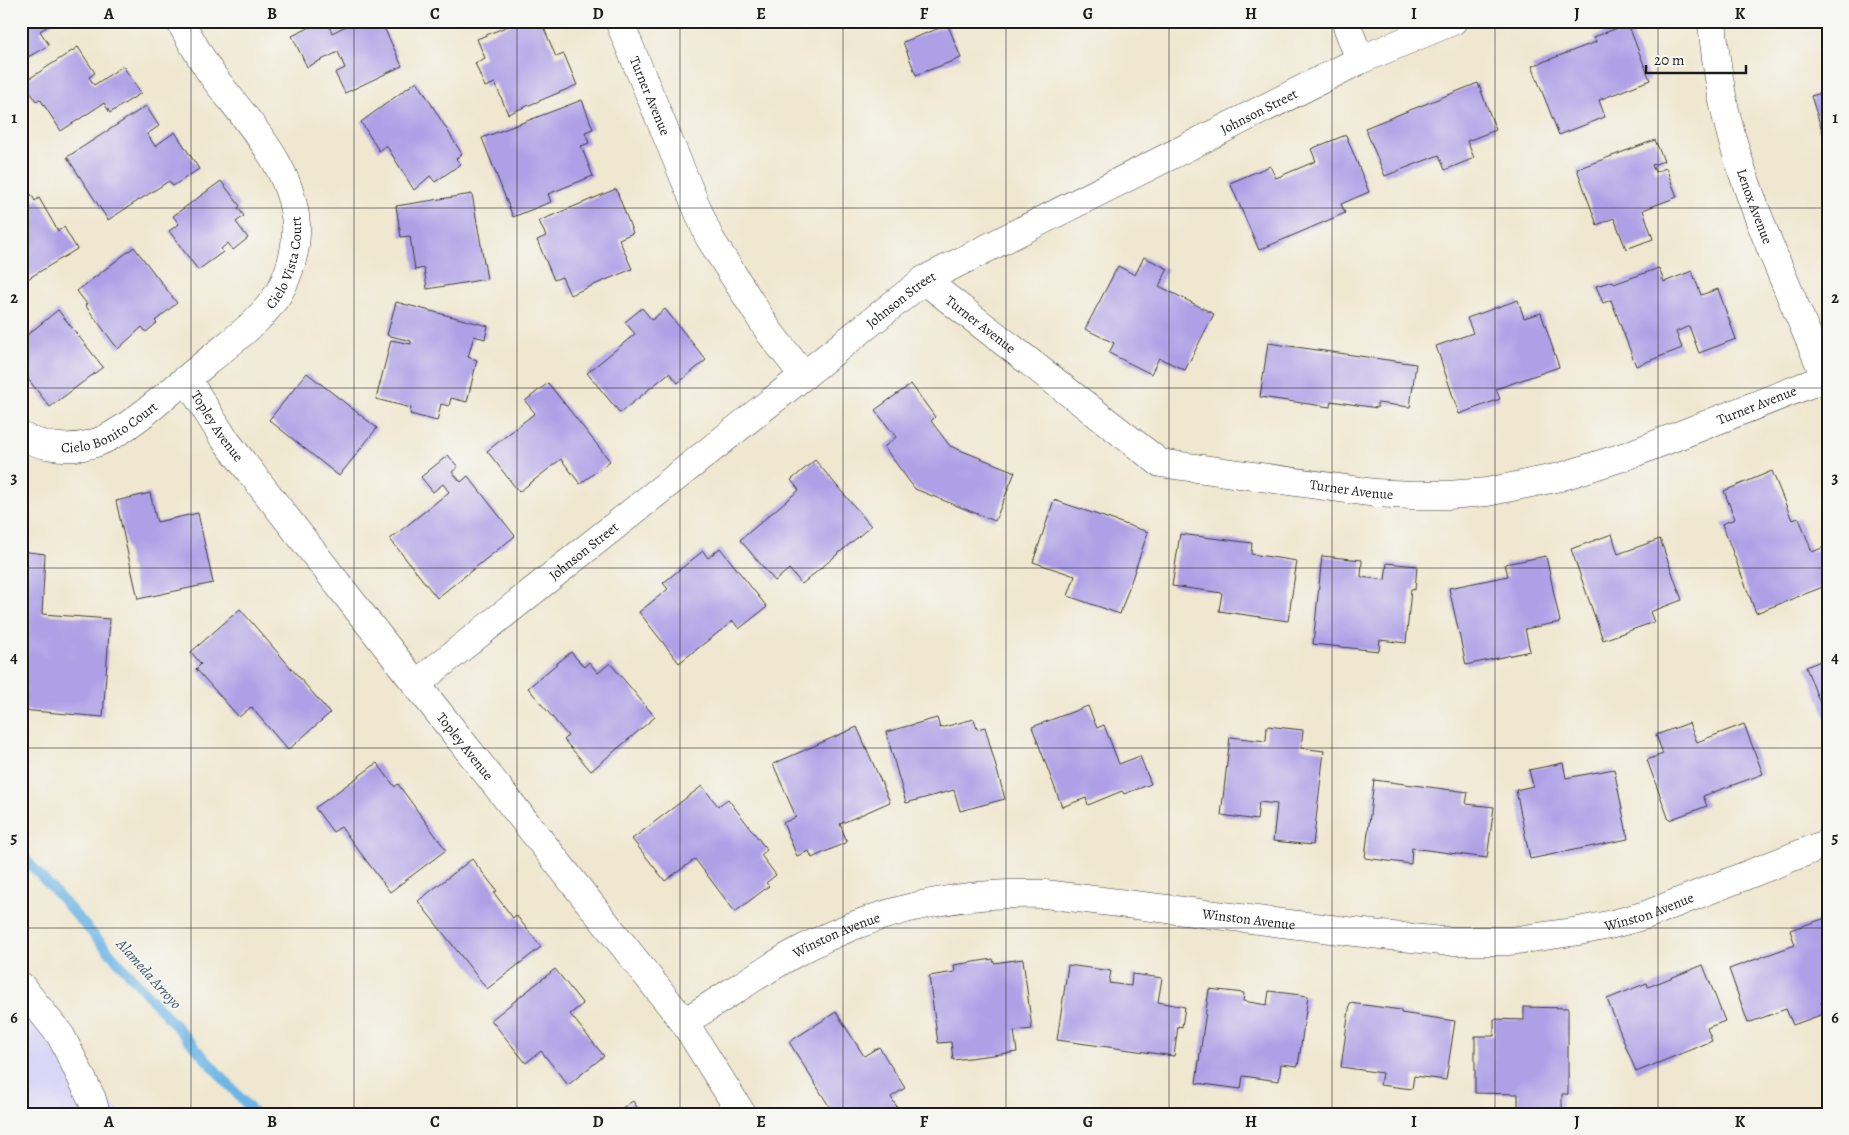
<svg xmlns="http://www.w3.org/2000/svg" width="1849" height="1135" viewBox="0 0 1849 1135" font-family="Alegreya,serif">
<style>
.built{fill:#dad6f7}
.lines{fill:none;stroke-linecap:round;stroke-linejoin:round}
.stream{stroke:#6db5e5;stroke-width:10}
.building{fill:#ae9fe6}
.street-casing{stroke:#3c3a37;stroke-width:29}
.secondary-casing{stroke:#3c3a37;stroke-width:29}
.street{stroke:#fff;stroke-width:28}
.secondary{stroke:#fff;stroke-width:28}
.grid{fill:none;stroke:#1c1c1c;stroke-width:1;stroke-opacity:0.55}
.labels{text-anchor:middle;stroke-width:4;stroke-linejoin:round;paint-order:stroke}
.street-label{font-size:14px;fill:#1c1c1c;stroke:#f6f6f2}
.water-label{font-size:15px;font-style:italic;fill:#3c596c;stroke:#f6f6f2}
.neatline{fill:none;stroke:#1c1c1c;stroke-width:2}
.grid-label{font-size:16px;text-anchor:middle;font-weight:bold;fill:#1c1c1c}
</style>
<rect width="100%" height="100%" fill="#f6f6f2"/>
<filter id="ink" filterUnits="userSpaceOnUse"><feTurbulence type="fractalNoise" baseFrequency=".02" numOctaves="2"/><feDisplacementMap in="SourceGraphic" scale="10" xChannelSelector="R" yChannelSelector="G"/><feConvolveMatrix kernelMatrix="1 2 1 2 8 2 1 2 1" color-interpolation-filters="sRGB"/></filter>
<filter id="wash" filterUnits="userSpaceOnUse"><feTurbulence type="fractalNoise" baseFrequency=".0096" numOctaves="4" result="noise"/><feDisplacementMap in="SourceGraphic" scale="20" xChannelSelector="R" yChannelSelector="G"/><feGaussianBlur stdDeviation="1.12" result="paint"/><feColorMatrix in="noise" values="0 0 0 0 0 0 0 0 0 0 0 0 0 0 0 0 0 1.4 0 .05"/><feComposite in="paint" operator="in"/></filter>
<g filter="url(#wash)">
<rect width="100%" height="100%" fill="#efe7cf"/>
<path class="built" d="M21,1015l1,1 101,98h-102z"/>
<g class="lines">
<path class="stream" d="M21,854l234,260"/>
</g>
<g id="blocks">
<path class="building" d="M21,21h35l-16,10 9,14 -21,12 -7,-11z
M323,21h4l5,12 24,-12h25l21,45 -57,27 -10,-20 10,-5 -7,-16 -31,15 -15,-31z
M520,21h21l15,36 8,-3 13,31 -69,29 -13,-31 -10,4 -10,-24 10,-5 -8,-19z
M1218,21h20l-17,7z
M1628,24l22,56 -51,20 6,17 -46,18 -27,-69 64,-24 -2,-5z
M948,25l13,33 -45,17 -13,-33z
M78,47l17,26 -6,4 5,8 29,-19 18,27 -31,20 -6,-10 -43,28 -21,-32 -4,2 -12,-19z
M417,81l45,73 -6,5 5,5 -26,18 -5,-6 -16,14 -28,-45 -7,6 -18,-29z
M1478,83l18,47 -29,11 7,17 -29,12 -6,-15 -54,21 -20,-48z
M1828,91v55h-1l-16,-50z
M582,100l11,29 -8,3 4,11 -8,3 12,30 -45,18 3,8 -38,15 -31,-79z
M146,106l13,20 -12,8 8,12 20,-14 24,37 -26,17 -4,-5 -61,39 -41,-63z
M1346,135l23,57 -28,12 4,9 -86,37 -29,-67 40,-17 6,12 40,-17 -5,-12z
M1655,140l9,21 -12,4 3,7 11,-4 11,29 -34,13 10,29 -27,10 -12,-31 -17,7 -20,-56z
M1828,152v12h-1l-3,-11z
M221,181l19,25 -2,2 6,8 -8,6 12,16 -15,12 -5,-7 -7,6 2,3 -25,18 -29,-39 10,-7 -6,-8z
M616,189l17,44 -14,6 13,30 -62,26 -8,-18 -8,3 -17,-40 9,-4 -7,-15z
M31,194l4,7 4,-3 19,33 6,-4 13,22 -56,34v-83z
M472,194l15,85 -60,10 -3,-21 -9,2 -5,-34 -9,1 -5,-31z
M134,247l43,56 -22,18 2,2 -11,9 -4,-5 -24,22 -33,-44 2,-1 -10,-13z
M1144,257l24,12 -9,17 55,28 -29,56 -26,-12 -8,16 -42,-21 5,-10 -29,-14 33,-63 17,9z
M1659,268l5,14 28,-11 9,24 17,-6 18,50 -37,14 -10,-27 -13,6 6,16 -46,18 -25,-66 -8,3 -7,-17 17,-5 1,3z
M1518,300l6,18 17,-5 18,54 -63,22 4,10 -41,15 -23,-68 37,-13 -6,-15z
M396,302l92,24 -3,13 -11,-3 -6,21 9,3 -10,42 -16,-4 -2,8 -8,-2 -4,17 -27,-7 1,-6 -35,-9 15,-59 20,4v-3l-24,-6z
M642,308l10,12 13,-11 41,51 -28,23 -9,-10 -49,40 -33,-40 48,-39 -10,-12z
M58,310l45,57 -53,40 -29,-37v-30z
M1268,343l148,21 -6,43 -33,-4v5l-46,-7 -1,6 -70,-10z
M307,373l70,55 -38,48 -70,-56z
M548,383l62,78 -30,23 -19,-25 -42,33 -32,-41 48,-38 -10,-12z
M911,384l24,33 -4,4 19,25 65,26 -20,49 -80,-32 -31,-42 12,-10 -21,-27z
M448,455l10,12 -6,5 9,10 7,-6 47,60 -78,62 -47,-59 59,-47 -6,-8 -10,8 -12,-15z
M815,460l56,66 -69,58 -13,-15 -14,12 -35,-41 59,-50 -8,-10z
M1772,471l20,49 7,-2 13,34 15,-6 1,39 -72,28 -34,-89 13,-5 -11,-28z
M150,493l7,29 41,-9 15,70 -75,16 -22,-98z
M1054,500l94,32 -28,82 -52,-18 7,-20 -42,-14z
M1180,534l72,9 -1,11 46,7 -9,60 -69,-10 3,-18 -50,-7z
M1612,534l6,20 42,-15 22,61 -32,12 4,10 -51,18 -32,-91z
M720,548l47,59 -28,22 -6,-8 -54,42 -40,-51 29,-23 -5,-6 40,-32 5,7z
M21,551l24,3 -3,60 68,5 -7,98 -82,-7z
M1322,556l40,4 -1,17 24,3 2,-17 30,3 -2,24 -4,-1 -5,54 -26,-3 -1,11 -66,-7z
M1546,556l14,66 -35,7 5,22 -64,14 -17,-77 59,-12 -3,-12z
M240,609l90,104 -42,37 -37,-43 -12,10 -43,-48 5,-5 -10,-12z
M571,652l13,15 5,-5 9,11 12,-10 45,54 -64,54 -27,-31 4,-4 -40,-48z
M1828,658v66l-22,-57z
M1088,706l9,22 7,-3 15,39 21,-8 11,28 -27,10 -2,-3 -34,14 -2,-7 -24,9 -30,-80z
M937,718l3,10 34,-9 3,10 8,-2 20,72 -45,12 -6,-21 -48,13 -20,-71z
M1689,723l8,19 47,-18 19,50 -60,22 4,10 -38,14 -22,-60 16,-6 -7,-19z
M1267,726l36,4 -2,18 23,3 -11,94 -40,-4 4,-37 -18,-2 -2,18 -36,-5 9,-78 36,4z
M857,727l33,75 -50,22 7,18 -35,16 -3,-7 -12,5 -14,-33 13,-6 -23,-53z
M377,763l18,24 3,-3 48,66 -56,42 -49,-65 -8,5 -18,-24z
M1563,763l3,15 48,-9 14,70 -98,20 -14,-69 17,-4 -4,-16z
M1374,780l94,12 -2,12 28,3 -7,51 -75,-10 -1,16 -46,-6z
M702,786l16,20 10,-7 39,51 -6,5 15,20 -10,8 3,3 -34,26 -40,-53 -30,22 -33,-42z
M472,859l25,32 -3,2 19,25 3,-3 25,32 -54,42 -69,-88z
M1826,918l2,4v78l-7,2 5,11 -33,12 -7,-16 -38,14 -19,-54 66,-24 -5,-15z
M993,959l1,4 29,-4 9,70 -18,2 3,21 -64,8 -2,-18 -13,1 -9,-67 26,-4 -1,-7z
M1068,965l43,6 -2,12 22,3 1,-12 30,4 -4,24 27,5 -3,20 -4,-1 -4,30 -117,-16z
M1703,965l22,56 -18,7 5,13 -76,31 -29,-73 40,-16 1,4z
M555,969l28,35 -13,10 34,42 -36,29 -27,-34 -15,12 -35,-43z
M1209,989l35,4 -1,8 24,4 2,-14 39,5 -10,70 -17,-2 -2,17 -36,-5 -2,13 -45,-6z
M1350,1003l51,7v3l54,8 -9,59 -32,-4 -2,13 -32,-4 2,-12 -41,-6z
M1524,1007l44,1v86h-6v20h-44v-20l-43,-1v-57h19v-17l30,1z
M836,1012l28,44 15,-9 26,41 -14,9 10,17h-67l-45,-72z
M633,1101l8,13h-28z"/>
</g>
</g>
<g filter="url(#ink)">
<use href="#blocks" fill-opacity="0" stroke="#3c3a37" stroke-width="1"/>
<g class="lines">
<g class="street-casing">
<g id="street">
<path id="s1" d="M619,21l90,216 61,96 34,43"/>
<path d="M1345,21l15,39"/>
<path id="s2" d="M924,280l236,183 215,30 36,2h37l39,-3 73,-15 69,-22 196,-77"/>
<path id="s3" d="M187,379l36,58 193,247 268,338 58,92"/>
<path id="s4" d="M21,436c23,12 52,15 77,6 20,-8 37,-22 54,-35 18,-15 37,-30 55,-45 25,-21 54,-41 71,-68 12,-20 19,-46 18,-69 -4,-59 -47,-101 -81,-146 -13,-18 -24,-38 -35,-58"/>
<path id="s5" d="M416,684l508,-404 436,-220 93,-39"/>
<path id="s6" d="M684,1022c38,-23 75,-49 113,-70 77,-42 160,-61 248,-58l327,40 70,7h68l69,-10 34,-7 33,-9 182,-72"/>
</g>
</g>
<g class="secondary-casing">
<g id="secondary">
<path id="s7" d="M1712,21c4,46 11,91 25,134 24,78 60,153 91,229"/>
<path d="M21,986l40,50 31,63 4,15"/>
</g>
</g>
<use href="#street" class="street"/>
<use href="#secondary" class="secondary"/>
</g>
</g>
<path class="grid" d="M191,21v1093M354,21v1093M517,21v1093M680,21v1093M843,21v1093M1006,21v1093M1169,21v1093M1332,21v1093M1495,21v1093M1658,21v1093M21,208h1807M21,388h1807M21,568h1807M21,748h1807M21,928h1807"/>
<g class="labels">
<g class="street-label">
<text dy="5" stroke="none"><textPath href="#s1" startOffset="81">Turner Avenue</textPath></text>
<text dy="5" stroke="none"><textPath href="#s5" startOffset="1024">Johnson Street</textPath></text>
<text dy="5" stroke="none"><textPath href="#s7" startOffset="191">Lenox Avenue</textPath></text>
<text dy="5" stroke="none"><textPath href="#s4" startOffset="346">Cielo Vista Court</textPath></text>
<text dy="5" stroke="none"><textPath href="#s5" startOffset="619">Johnson Street</textPath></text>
<text dy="5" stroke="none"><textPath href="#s2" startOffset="72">Turner Avenue</textPath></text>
<text dy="5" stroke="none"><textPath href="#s2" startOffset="912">Turner Avenue</textPath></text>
<text dy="5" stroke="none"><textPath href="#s4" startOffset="95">Cielo Bonito Court</textPath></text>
<text dy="5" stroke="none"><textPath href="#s3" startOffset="56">Topley Avenue</textPath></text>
<text dy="5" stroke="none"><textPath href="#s2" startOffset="492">Turner Avenue</textPath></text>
<text dy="5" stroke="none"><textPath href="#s5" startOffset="214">Johnson Street</textPath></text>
<text dy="5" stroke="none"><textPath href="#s3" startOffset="461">Topley Avenue</textPath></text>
<text dy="5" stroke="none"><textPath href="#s6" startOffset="1001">Winston Avenue</textPath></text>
<text dy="5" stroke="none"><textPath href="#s6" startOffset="596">Winston Avenue</textPath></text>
<text dy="5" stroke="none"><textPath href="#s6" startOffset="176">Winston Avenue</textPath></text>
</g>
<g class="water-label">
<text transform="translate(149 974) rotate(48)" y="5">Alameda Arroyo</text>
</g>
</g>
<rect width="1849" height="1135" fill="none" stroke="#f6f6f2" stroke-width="55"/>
<path d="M1646 65v8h100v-8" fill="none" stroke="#1c1c1c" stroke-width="2.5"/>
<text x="1654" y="65" font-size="15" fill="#1c1c1c" stroke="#f6f6f2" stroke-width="4" paint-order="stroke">20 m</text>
<rect x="28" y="28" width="1794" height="1080" class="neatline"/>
<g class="grid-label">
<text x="109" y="19">A</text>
<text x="272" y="19">B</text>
<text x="435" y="19">C</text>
<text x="598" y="19">D</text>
<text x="761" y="19">E</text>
<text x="924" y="19">F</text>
<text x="1088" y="19">G</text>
<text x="1251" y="19">H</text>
<text x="1414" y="19">I</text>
<text x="1577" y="19">J</text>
<text x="1740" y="19">K</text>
<text x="14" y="123">1</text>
<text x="1835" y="123">1</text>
<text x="14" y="303">2</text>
<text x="1835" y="303">2</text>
<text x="14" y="483">3</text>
<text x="1835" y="483">3</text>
<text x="14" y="663">4</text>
<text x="1835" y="663">4</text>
<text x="14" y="843">5</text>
<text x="1835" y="843">5</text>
<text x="14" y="1023">6</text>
<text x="1835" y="1023">6</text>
<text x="109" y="1127">A</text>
<text x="272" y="1127">B</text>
<text x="435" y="1127">C</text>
<text x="598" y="1127">D</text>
<text x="761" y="1127">E</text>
<text x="924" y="1127">F</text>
<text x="1088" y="1127">G</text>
<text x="1251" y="1127">H</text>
<text x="1414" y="1127">I</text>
<text x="1577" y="1127">J</text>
<text x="1740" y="1127">K</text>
</g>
</svg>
